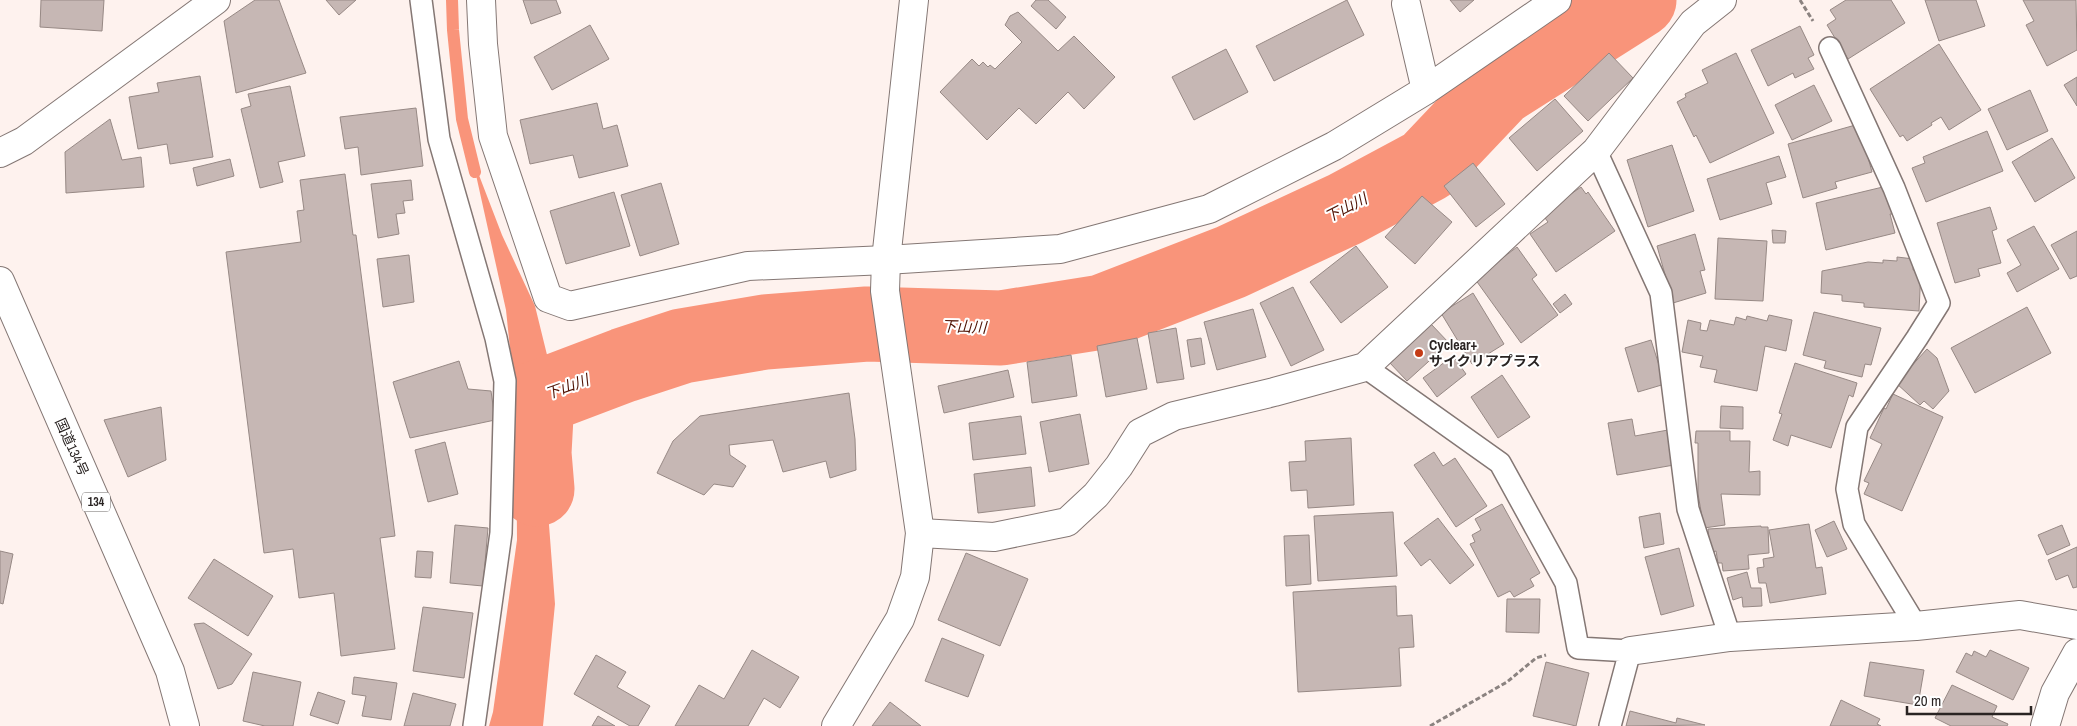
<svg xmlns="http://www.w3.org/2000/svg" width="2077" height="726" viewBox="0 0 2077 726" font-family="'Archivo Narrow','Noto Sans JP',sans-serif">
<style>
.water{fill:#f9947a}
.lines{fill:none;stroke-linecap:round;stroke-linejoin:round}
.stream{stroke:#f9947a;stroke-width:12}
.river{stroke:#f9947a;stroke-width:75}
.building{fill:#c6b7b4;stroke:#978985}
.lane-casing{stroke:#847774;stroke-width:24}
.street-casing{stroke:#847774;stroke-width:30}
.secondary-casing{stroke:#847774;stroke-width:30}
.highway-casing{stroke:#847774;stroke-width:30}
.path{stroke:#8b8380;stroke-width:3;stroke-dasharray:5 2.5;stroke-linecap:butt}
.lane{stroke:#fff;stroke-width:21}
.street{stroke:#fff;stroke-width:28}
.secondary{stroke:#fff;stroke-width:28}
.highway{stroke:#fff;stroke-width:28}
.poi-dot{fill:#c43b15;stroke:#fff;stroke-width:2}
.labels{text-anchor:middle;stroke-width:4;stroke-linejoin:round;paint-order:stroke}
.shield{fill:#fff;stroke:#6a6665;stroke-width:1}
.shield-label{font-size:12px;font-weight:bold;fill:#2a2423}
.poi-label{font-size:14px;font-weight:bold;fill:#2a2423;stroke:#fff;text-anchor:start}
.street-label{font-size:14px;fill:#2a2423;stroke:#fff}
.water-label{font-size:15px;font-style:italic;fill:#501203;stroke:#fff}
</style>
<rect width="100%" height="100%" fill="#fef2ee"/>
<path class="water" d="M472,157l30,78 33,71 14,57 -4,109 10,132 -12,122h-54l4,-14 24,-172 -1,-134 -10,-96z"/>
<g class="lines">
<path class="stream" d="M452,0l1,30 9,89 13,53"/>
<path class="river" d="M537,489l-3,-36 3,-55 87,-33 58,-19 83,-14 102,-8 134,4 101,-16 129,-50 114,-53 82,-44 72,-76 140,-89"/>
</g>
<path class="building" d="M41,0h63l-2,31 -62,-4z
M255,0h24l27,73 -70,20 -12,-72z
M326,0h30l-17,15z
M523,0h33l5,13 -30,11z
M1036,0h12l18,17 -10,12 -25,-23z
M1347,0l17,35 -90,46 -18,-35z
M1450,0h24l-14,12z
M1846,0h45l14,23 -57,36 -21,-34 9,-6 -6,-9z
M1925,0h51l9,26 -46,15z
M2023,0h53l1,50 -30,16 -21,-41 8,-4z
M1018,12l40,39 16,-15 41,41 -31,32 -16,-17 -32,32 -17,-16 -32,32 -47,-48 32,-33 7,7 4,-4 5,5 2,-2 5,4 27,-27 -17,-17 5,-9z
M590,25l19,34 -57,31 -18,-33z
M1800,26l14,29 -6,3 6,11 -19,9 -2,-5 -25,13 -17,-36z
M1939,44l42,66 -32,20 -8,-13 -10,6 1,2 -25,16 -4,-6 -3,2 -30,-48z
M1226,49l22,43 -54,28 -22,-43z
M1609,53l24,25 -45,43 -24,-25z
M1736,53l38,80 -64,30 -14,-28 -2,2 -17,-35 9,-5 -1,-3 23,-11 -6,-13z
M200,76l13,81 -43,7 -3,-20 -29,5 -9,-52 30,-5 -2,-9z
M2077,77v29l-13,-21z
M1814,85l18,36 -40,19 -17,-35z
M290,86l15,70 -27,6 5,20 -23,6 -19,-79 10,-3 -3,-12z
M2030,90l18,41 -41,19 -19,-41z
M1555,99l28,32 -46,40 -28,-33z
M597,103l6,26 14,-4 11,41 -49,12 -6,-23 -43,9 -10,-44z
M416,108l7,58 -62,9 -3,-28 -13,2 -5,-32z
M110,119l12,41 19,-3 3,30 -78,6 -1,-41z
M1859,124l13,48 -37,10 2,6 -34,10 -15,-54z
M1987,131l16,40 -77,31 -14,-34 13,-5 -2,-6z
M2052,138l23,40 -40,24 -23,-40z
M1672,145l22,66 -46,16 -21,-67z
M1779,156l7,21 -20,6 6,21 -52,16 -13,-41z
M230,159l4,17 -37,10 -4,-18z
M1473,163l32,41 -29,23 -32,-41z
M345,174l8,61h3l39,301 -15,2 15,111 -54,7 -7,-63 -35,5 -6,-49 -29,4 -38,-301 75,-10 -4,-31 7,-1 -4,-30z
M411,180l2,20 -10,1 2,12 -9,1 3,20 -21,4 -7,-54z
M661,183l18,61 -39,12 -19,-61z
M1887,186l6,28h-3l5,19 -69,17 -10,-47z
M1581,187l5,7 2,-2 27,39 -59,41 -26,-38 18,-12 -6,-8z
M614,192l16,54 -64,18 -16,-53z
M1422,196l30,26 -37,42 -30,-27z
M1990,207l7,22 -5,2 9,32 -23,6 2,7 -25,7 -18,-60z
M2034,226l25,43 -42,23 -10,-19 14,-8 -14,-25z
M1772,230l14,1 -1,12h-12z
M2077,231v45l-7,3 -19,-34z
M1695,234l10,36 -5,1 6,22 -33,10 -16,-57z
M1718,238l49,3 -4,60 -48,-2z
M1356,246l32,41 -47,36 -31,-41z
M1517,247l20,28 -5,4 26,36 -37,28 -46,-64z
M409,255l5,47 -31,5 -6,-48z
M1897,257l17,2 -1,11h8l-2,41 -55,-4v-4l-22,-2v-6l-21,-2 1,-22 46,-9 15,1v-3l14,1z
M1293,287l31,63 -33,16 -31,-63z
M1473,293l31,51 -32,20 -31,-51z
M1565,294l7,10 -12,9 -7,-9z
M2027,307l24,46 -76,40 -24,-45z
M1253,309l13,48 -49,13 -13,-48z
M1814,312l67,16 -10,37 -6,-1 -3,13 -38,-9 2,-7 -23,-6z
M1769,315l23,5 -6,31 -21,-5 -8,45 -43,-9 3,-12 -17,-3 3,-11 -21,-4 6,-32 13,3 -1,7 7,1 3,-11 24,5 2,-8 10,3 1,-4 20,5z
M1431,324l18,19 -42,38 -18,-19z
M1176,328l8,51 -27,4 -9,-50z
M1137,338l10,51 -41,8 -9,-51z
M1201,338l4,26 -14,3 -4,-27z
M1651,340l14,44 -27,8 -13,-44z
M1927,349l10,9 12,33 -16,18 -9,-8 -4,4 -24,-22z
M1071,355l6,41 -45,7 -5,-41z
M1453,356l13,18 -29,23 -14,-19z
M459,361l9,28 23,2 4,29 -85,18 -17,-56z
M1795,363l62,20 -4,14 -4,-2 -18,53 -40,-13 -3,11 -15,-6 9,-26 -3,-1z
M1008,370l6,27 -70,16 -6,-27z
M1502,375l28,42 -32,21 -27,-41z
M849,393l6,46 1,31 -26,8 -4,-17 -43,11 -10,-32 -44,5 1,10 16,11 -13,21 -19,-3 -10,11 -47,-22 16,-32 27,-25z
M1893,394l50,23 -41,94 -38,-17 5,-11 -5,-2 18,-37 -12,-6 14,-30 2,1z
M1721,406l22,1v22l-23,-1z
M161,407l5,53 -38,17 -24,-57z
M1080,414l9,50 -40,8 -9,-50z
M1021,416l5,38 -53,6 -4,-37z
M1632,419l3,17 33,-6 6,35 -57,10 -9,-52z
M1696,431h34v10h20l-1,31 11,-1v24l-39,-1 4,31 -21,3 -6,-34v-51h-3z
M1351,438l3,67 -46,3 -1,-18 -16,1 -2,-29 17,-1 -1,-20z
M445,442l13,52 -30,8 -13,-52z
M1434,452l9,14 12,-8 32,48 -31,21 -42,-62z
M1031,467l4,39 -57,7 -4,-39z
M1502,504l38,69 -10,6 4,7 -20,11 -4,-6 -12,6 -28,-53 5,-2 -3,-7 9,-5 -6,-11z
M1393,512l4,64 -79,5 -4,-65z
M1660,513l4,31 -20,4 -5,-31z
M1438,518l36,47 -24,19 -20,-25 -9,7 -17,-23z
M1834,521l13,28 -20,8 -12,-27z
M1809,524l7,44 6,-1 4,27 -56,9 -4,-20h-7l-2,-15 7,-1 -1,-8 11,-2 -5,-27z
M455,525l33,3 -5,58 -33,-3z
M2062,525l8,20 -23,10 -9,-20z
M1761,526v1h7l1,26 -21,2 1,14 -26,2 -1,-8h-4l-2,-12 -3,1 -1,-5 -2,1 -2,-19z
M1309,535l2,49 -25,2 -2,-50z
M2077,547v40l-4,1 -5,-13 -12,5 -8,-20z
M1679,548l15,58 -33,9 -16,-58z
M0,551l13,3 -10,50 -3,-1z
M417,551l16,1 -2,26 -16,-1z
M966,553l62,26 -28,67 -62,-26z
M214,559l59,37 -25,40 -60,-38z
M1747,572l4,16h10l1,18 -19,1 -1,-10 -9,3 -6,-22z
M1396,586l1,30 15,-1 2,32 -15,1 2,38 -103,6 -5,-100z
M1507,599h33l-1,34 -33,-1z
M423,607l50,6 -9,65 -51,-7z
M204,623l48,31 -20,30 -14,5 -24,-65z
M942,638l42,17 -16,42 -43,-16z
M752,650l47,27 -19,31 -16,-10 -16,28h-73l24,-41 25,14z
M1990,650l39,18 -16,32 -57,-28 10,-19 6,3 2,-5 12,6z
M596,655l30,17 -9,15 33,19 -12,20h-8l-56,-32z
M1546,662l43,11 -13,53 -43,-10z
M1870,662l54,8 -6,35 -54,-9z
M253,672l48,10 -8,44h-28l-22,-5z
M354,677l43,6 -6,37 -29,-4 4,-20 -14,-2z
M1952,685l45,21 -5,11 16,7 -1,2h-56l-16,-8z
M318,692l27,9 -7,23 -28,-9z
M413,693l43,11 -6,22h-46z
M1841,700l39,19 -3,5 4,2h-51z
M890,702l31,24h-49z
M1630,711l46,12 1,-5 28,7 -79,1z
M598,716l17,10h-23z"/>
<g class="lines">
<g class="lane-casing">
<path id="lane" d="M421,0l18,139 57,199 9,43 -4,152 -27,193
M1830,48l64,140 45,115 -22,35 -60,89 -10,62 7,35 62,102
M1596,151l65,142 27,216 42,128
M1365,367l135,96 66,120 12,65 52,3 -20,75"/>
</g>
<g class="street-casing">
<path id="street" d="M481,0l2,44 10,92 55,162 22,8 178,-40 138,-6 174,-11 149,-40 125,-63 92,-56 131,-90
M1406,4l20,86
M0,153l24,-12 192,-141
M920,533l74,4 73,-15 29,-27 23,-29 21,-33 34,-17 100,-24 91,-25 231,-216 97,-128 29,-23
M1630,651l100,-14 186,-11 104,-11 57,10"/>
</g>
<g class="secondary-casing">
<path id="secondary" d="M836,726l64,-107 15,-42 5,-44 -35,-242 1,-31 28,-260
M2045,726l10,-33 22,-40"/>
</g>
<g class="highway-casing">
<path id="highway" d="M0,281l170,390 15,55"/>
</g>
<path class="path" d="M1800,0l13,21
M1430,726l77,-44 29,-24 10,-3"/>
<use href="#lane" class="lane"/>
<use href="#street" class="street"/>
<use href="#secondary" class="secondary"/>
<use href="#highway" class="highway"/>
</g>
<circle class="poi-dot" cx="1419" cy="353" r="5"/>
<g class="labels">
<rect class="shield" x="82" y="492.5" width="28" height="19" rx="4"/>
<g class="shield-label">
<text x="96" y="506">134</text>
</g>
<g class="poi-label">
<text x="1429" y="350">Cyclear+<tspan x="1429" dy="16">サイクリアプラス</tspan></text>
</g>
<g class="street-label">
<text transform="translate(72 447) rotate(66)" y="5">国道134号</text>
</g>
<g class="water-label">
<text transform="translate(1346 208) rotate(-27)" y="5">下山川</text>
<text transform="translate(964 327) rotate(2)" y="5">下山川</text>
<text transform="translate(567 387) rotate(-20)" y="5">下山川</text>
</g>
</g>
<path d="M1907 706v8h124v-8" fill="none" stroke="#2a2423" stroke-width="2.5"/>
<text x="1914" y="706" font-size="15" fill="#2a2423" stroke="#ffffff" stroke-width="4" paint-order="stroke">20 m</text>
</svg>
